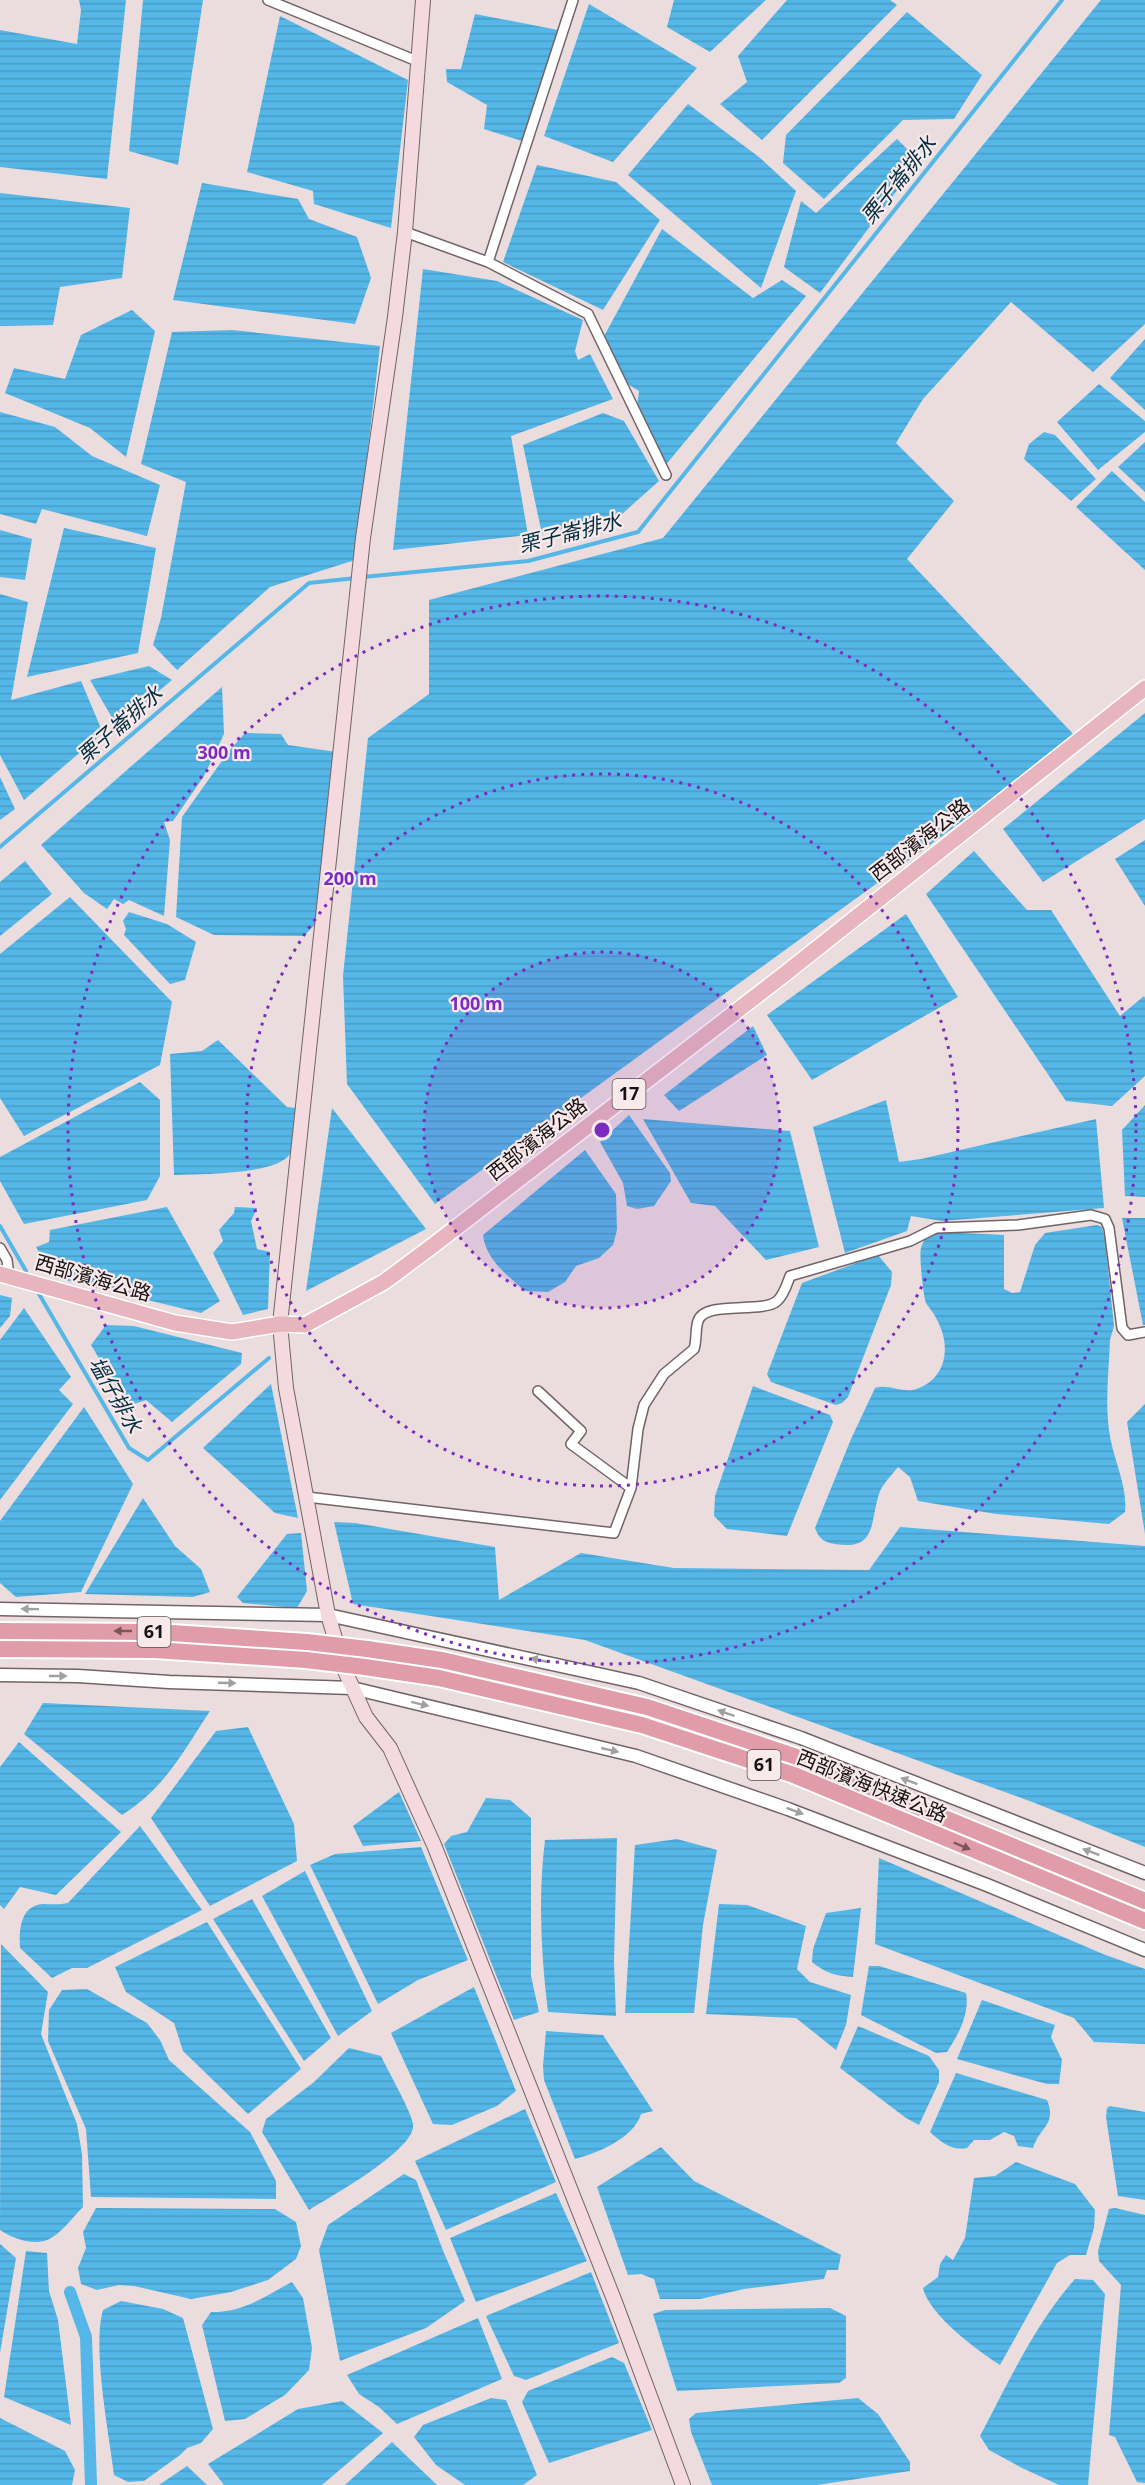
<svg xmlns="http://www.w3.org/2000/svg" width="1145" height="2485" viewBox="0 0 1145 2485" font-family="'Open Sans','Noto Sans TC',sans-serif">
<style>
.water{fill:url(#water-rules)}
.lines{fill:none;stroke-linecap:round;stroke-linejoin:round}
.stream{stroke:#54b7e7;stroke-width:4}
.canal{stroke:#54b7e7;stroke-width:12}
.minor-casing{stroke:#716466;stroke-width:12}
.tertiary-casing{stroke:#716466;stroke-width:15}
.secondary-casing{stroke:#716466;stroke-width:16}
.primary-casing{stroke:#fff;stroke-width:18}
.trunk-casing{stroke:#fff;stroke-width:20}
.minor{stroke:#fff;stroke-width:9}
.tertiary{stroke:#fff;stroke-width:12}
.secondary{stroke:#f4dadf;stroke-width:14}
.primary{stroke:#e8b5be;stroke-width:15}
.trunk{stroke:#e09ca8;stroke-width:16}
.trunk-bridge-casing{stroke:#fff;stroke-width:20;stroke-linecap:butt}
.trunk-bridge{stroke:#e09ca8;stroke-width:16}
.oneway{fill:#a2a0a0}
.oneway2{fill:#7b565d}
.ring{fill:none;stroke:#7b2cbf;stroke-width:3;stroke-dasharray:3 6}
.labels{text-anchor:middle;stroke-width:4.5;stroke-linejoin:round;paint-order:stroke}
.shield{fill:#f8e9eb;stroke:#5a5253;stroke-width:1.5}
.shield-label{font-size:18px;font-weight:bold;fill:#161112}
.street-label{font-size:20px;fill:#161112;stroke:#f8e9eb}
.water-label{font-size:21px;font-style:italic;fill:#002e41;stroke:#f8e9eb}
.centre{fill:#7b2cbf;stroke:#f8e9eb;stroke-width:3}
.ring-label{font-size:18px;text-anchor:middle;font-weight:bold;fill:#7b2cbf;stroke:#f8e9eb;stroke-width:4.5;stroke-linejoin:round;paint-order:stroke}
</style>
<defs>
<pattern id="water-rules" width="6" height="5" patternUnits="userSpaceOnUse" patternTransform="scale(1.5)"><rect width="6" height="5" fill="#54b7e7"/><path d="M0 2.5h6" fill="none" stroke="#489cc5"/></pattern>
</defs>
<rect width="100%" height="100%" fill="#ebdcde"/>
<path class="water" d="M79,0h47l-19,179 -107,-12v-137l77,14 4,-34z
M143,0h60l-25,165 -49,-14z
M674,0h92l-56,52 -43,-25z
M787,0h103l7,5 -135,135 -42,-36 27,-22 -9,-26z
M1101,0h44v324l-52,48 -82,-70 -88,97 -27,44 58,58 -47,58 170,179 -642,466 -88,-120 -4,-108 25,-238 61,-44v-94l234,-62z
M589,4l108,64 -84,94 -69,-26z
M907,12l75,63 -28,44 -51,1 -79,79 -41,-36 3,-28z
M475,14l83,16 -33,112 -41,-13 3,-24 -40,-23 -1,-13h15z
M280,16l128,64 -17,148 -77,-24 -1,-13 -66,-19z
M688,104l71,53 37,34 -35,97 -133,-113z
M897,139l22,22 -99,132 -36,-26 17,-66 15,12z
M537,165l79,17 44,38 -57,90 -100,-48z
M202,183l96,16 11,20 48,18 14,41 -16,46 -182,-24z
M0,193l130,15 -8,70 -62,9 -7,38 -53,1z
M662,229l91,69 29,-18 24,16 -142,171 -28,-53 3,-23 -18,-11 -19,-40z
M423,269l74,12 86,39 -8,31 3,9 12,-6 23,45 -102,37 17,99 -135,15z
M132,310l23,21 -29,126 -36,-29 -85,-35 9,-25 51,11 16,-44z
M232,330l148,16 -25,214 -85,27 -93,83 -24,-25 8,-27 25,-136 -45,-18 31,-132z
M1145,339v71l-35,-32z
M1099,384l46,37v11l-47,38 -41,-48z
M0,412l55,15 37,29 68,29 -13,51 -105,-27 -6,15 -36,-10z
M603,413l21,8 35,60 -37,33 -80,20 -19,-89z
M1044,432l11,3 41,44 -25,22 -47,-42 5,-15z
M1145,442v50l-27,-25z
M1112,471l33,31v68l-69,-63z
M64,528l92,20 -18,105 -111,24z
M0,530l32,9 -7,41 -25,-3z
M0,594l28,8 -17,98 70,-19 22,52 -79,67 -24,-45z
M149,666l23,14 -55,46 -27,-46z
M222,687l2,47 -20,42 -31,45 -9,1 6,18 -6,76 -35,-16 -6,4 -9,-5 -7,10 -23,-16 -43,-48z
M1145,713v106l-102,63 -40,-53z
M245,733l36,1 7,11 49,7 -18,168 -15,16 -90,-1 -38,-18 6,-100 47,-66z
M0,777l15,32 -15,11z
M1145,840v66l-30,-47z
M974,851l53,59h24l69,106 24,-20 1,2v78l-33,30 -46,-5 -140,-207z
M25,861l27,33 -52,42v-54z
M70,897l102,105 -12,63 -136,71 -24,-38v-144z
M129,912l38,12 29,18 -11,38 -15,4 -46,-49 2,-6 -3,-8z
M906,914l52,83 -146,83 -45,-65z
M753,1026l14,29 -88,56 -15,-16z
M218,1040l69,67 9,1c-1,13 0,35 -6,46 -13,21 -92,20 -116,21l-4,-121 32,-3z
M140,1082l20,18v76l-13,24 -123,24 -24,-43v-24z
M886,1100l13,62 22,-3 175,-40 8,89 -162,13 -31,-5 -4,15 -62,22 -32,-126z
M1145,1105v92l-20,-1 -3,-66z
M332,1108l94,121 -120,62z
M629,1115l41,58 1,8 -17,25 -17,3 -10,-3 -4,-23 -23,-41z
M643,1119l147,12 29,116 -53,13 -51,-54 -24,-3z
M585,1150l31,44 1,36 -4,15 -14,13 -23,8 -11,16 -17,10 -23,-1c-18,-16 -39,-31 -42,-56z
M167,1207l53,94 -19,12 -148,-36 -17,-30 13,-5 1,-12z
M235,1207l22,1 -6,13 6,28 13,3 -2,57 -25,6 -30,-62 10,-12 -4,-11 15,-17z
M1122,1218h23v107h-2z
M1097,1225l5,2 3,12 9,87 -4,14c-1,29 -5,61 -1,90 3,27 19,55 16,82l-16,12 -113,-10 -78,-13 -8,-24 -12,-10c-6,8 -16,17 -19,27 -9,28 -2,57 -44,50 -11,-2 -16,-5 -20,-16l36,-89 24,-51c14,-5 29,7 44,0 29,-12 32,-44 17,-70 -2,-5 -7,-10 -10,-15 -3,-8 -7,-47 -5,-55 1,-4 4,-9 5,-13l14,-3 64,3v54l8,4 8,-1 15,-47 10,-12z
M878,1255l14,17 -1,13 -43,112 -6,6 -6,2 -65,-23 -4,-8 35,-91z
M0,1295l12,3 -2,18 -10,12z
M24,1308l47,69 -12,13 14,14 -73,96v-160z
M106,1325l28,1 108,27 -1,11 -69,58 -26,-22 -18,6 -37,-61z
M271,1384l27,134 -23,-5 -72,-65z
M753,1386l77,29 3,7 -46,114 -60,-7 -13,-13 1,-20z
M1145,1404v130l-18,-112z
M84,1407l49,77 -52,108 -65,5 -16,-14v-62z
M143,1498l32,48 26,23 9,23 -17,5 -108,-3z
M334,1522l21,1 140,24 4,53 82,-47 93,15 195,2 31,-43 245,19v301l-110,-44 -450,-163 -232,-36z
M301,1533l6,58 -10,17 -54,-5 -6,-6 50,-63z
M43,1703l167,8c-27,41 -45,77 -88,104l-98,-81z
M248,1727l46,97 3,37 -87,45 -59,-88 65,-87z
M19,1742l102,90 -65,63 -36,-8 -16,22 -4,-4v-138z
M399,1792l22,49 -58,5 -10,-20z
M486,1798l24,2 21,18v158l8,36 -25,8 -70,-176 7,-8 16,-4z
M140,1826l62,84 -115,58h-15l-20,10 -32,-30c-1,-18 0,-43 24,-44 8,0 15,1 24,-1z
M617,1838l-3,124 2,54 -68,-4c-7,-57 -10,-115 -3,-172z
M677,1839l40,11 -14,75 -9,88h-69l10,-168z
M421,1847l47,113 -50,20 -40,24 -68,-139 25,-11z
M879,1858l224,96 42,15v75l-51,-2 -20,-24 -199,-74z
M305,1871l67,140 -34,25 -76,-140z
M252,1899l79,139 -27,23 -91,-142z
M719,1904l28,1 59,21 -9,43 13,13 41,13 -5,30 -10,25 -40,-32 -90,-4z
M861,1908l-8,69c-17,-1 -28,-4 -41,-15l1,-13 13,-36z
M207,1922l94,147 -53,45 -65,-63 -9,-28 -48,-31 -11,-25z
M1,1944l47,48 -7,42 36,90 5,30 1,53c-10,10 -23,28 -36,33 -15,6 -35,-2 -47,-10z
M869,1966h10l87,27c4,21 -8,42 -19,59l-11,1 -75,-38z
M474,1987l42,104 -19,15 -45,19 -19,-1 -42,-91z
M87,1989l60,34 13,17 9,20 81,72 26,49v18l-185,-2 -5,-68 -38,-88 1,-31 13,-20z
M982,2000l73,25 -4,12 11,23 -3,24h-12l-90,-25z
M858,2026l71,30 10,14v12l-20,43 -13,-7 -66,-50z
M546,2031l57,4 50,76 -12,3c-7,24 -43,39 -66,45l-31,-79 -1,-14z
M349,2048l32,8c6,13 31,57 32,68 4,25 -83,73 -104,86l-47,-78 4,-13 48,-37z
M956,2073l91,27c10,25 -7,26 -14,48l-15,-2 -4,-10 -10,-4 -14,8h-16l-7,8c-16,3 -26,-6 -37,-16z
M1110,2106l35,6v88l-27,-4 -12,-79 1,-9z
M525,2109l31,73 -110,48 -31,-69z
M661,2147l33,34 147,74 -3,15h-11l-3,9 -80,10 -44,10h-40l-6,-20 -13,-5 -13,1 -31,-88z
M1016,2162l59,22 20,26 -1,18 -8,27h-16l-13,8 -57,102c-23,-15 -71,-50 -77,-77l15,-11 2,-13 6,-9 7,5 12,-22 9,-60 21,-2z
M404,2174l12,6 28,73 21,48 -39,27 -86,33 -21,-111 9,-25z
M556,2193l31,68 -111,41 -26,-64z
M96,2208l179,1 21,13 5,24 -5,13 -28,21 -37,12 -40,7 -57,-13 -15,-1 -22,5 -16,-6 -3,-16 8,-20 -3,-16z
M1115,2208l30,7v268l-8,-1 -22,-45 -6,-2 12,-150 -22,-24 -1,-10 11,-42z
M0,2244l16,14 -16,95z
M26,2251l21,2 2,38 9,29 13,105 -67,-28z
M591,2272l28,71 -93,37 -12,-4 -28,-60z
M1075,2279l18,1 12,14 -17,191h-29l-37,-17 -33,-18 -9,-14c28,-53 55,-112 95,-157z
M292,2282l11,16 9,50 -3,22 -24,25 -40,24 -20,2 -23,-96 9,-13c34,0 52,-15 81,-30z
M121,2301l42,8 20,9 30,111 -12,14 -14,5 -7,7 -36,26 -16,1 -14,-7c-5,-42 -22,-127 -11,-165z
M830,2308l16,8v62l-7,5 -162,8 -24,-77 12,-4z
M478,2318l24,61 -105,45 -18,-17 -20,-13 -12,-19z
M612,2357l12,6 28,67 -103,33 -27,-61 6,-11z
M491,2398l15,2 31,75 -14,10h-58l-29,-20 -22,-28 9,-12z
M858,2398l20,16 32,48v9l-93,14h-105l-21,-53 -2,-13 7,-6z
M342,2401l41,32 -61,52h-98l-16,-21 90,-55z
M0,2418l65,33 10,19 -3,15h-72z
M392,2442l45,43h-92z
M187,2466l20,19h-48z"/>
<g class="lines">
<path class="stream" d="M363,577l165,-16 110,-29 424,-532
M0,847l309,-264 47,-5
M0,1226l26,45
M39,1294l90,154 19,12 121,-102"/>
<path class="canal" d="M70,2292l16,45 5,148"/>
<g class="minor-casing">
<path id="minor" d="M268,0l149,61
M405,232l83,30 100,52 78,161
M488,262l85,-262
M0,1248l7,12 2,16
M538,1391l43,40 -10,13 60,44
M307,1497l307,36 17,-45 7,-59 6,-24 20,-31 30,-25c3,-9 1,-19 4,-28 7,-21 64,-7 79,-20 7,-6 10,-17 13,-25l120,-35 26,-13 82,-3 73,-10 14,4 4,9 13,100 6,7 17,-3"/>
</g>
<g class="tertiary-casing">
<path id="tertiary" d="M0,1609l328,6 311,68 162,55 344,135
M0,1675l78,1 91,6 183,6 284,68 152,53 199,76 158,65"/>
</g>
<g class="secondary-casing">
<path id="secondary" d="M423,0l-18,232 -10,85 -32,221 -83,786 6,64 42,227 17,56 21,46 24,31 44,97 181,457 68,183"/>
</g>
<g class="primary-casing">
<path id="primary" d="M0,1274l175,49 57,9 48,-8 25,1 79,-43 51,-38 351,-271 359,-285"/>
</g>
<g class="trunk-casing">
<path id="trunk" d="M0,1631l156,1 151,10
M0,1649l155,1 151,10
M367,1649l75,11 205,47 150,50 348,144
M365,1667l74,11 203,47 152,50 351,146"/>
</g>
<use href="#minor" class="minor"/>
<use href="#tertiary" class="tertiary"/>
<use href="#secondary" class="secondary"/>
<use href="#primary" class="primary"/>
<use href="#trunk" class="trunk"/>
<g class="trunk-bridge-casing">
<path id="trunk-bridge" d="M307,1642l60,7
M306,1660l59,7"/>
</g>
<use href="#trunk-bridge" class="trunk-bridge"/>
</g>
<defs><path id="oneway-solid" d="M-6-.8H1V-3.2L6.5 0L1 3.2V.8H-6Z" transform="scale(1.5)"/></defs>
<g class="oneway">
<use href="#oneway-solid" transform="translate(30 1609) rotate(-179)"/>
<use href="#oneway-solid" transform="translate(539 1660) rotate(-167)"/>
<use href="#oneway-solid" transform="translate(58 1676)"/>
<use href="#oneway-solid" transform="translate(227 1683) rotate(2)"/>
<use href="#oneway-solid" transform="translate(420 1704) rotate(14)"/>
<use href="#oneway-solid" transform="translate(726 1713) rotate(-161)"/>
<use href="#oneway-solid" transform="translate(610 1750) rotate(13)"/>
<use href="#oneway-solid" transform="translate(909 1781) rotate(-159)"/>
<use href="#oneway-solid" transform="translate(795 1811) rotate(21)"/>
<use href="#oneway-solid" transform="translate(1091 1852) rotate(-159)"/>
</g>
<g class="oneway2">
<use href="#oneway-solid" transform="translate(123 1631) rotate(-180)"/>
<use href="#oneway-solid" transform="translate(962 1846) rotate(23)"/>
</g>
<circle cx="602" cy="1130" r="178" fill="#7b2cbf" fill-opacity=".12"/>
<g class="ring">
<circle cx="602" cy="1130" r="178"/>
<circle cx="602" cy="1130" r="356"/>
<circle cx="602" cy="1130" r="534"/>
</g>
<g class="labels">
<g class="shield">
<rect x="612.5" y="1079" width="33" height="30" rx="4.5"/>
<rect x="137.5" y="1617" width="33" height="30" rx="4.5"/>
<rect x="747.5" y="1750" width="33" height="30" rx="4.5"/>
</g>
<g class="shield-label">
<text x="629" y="1100">17</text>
<text x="154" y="1638">61</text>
<text x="764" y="1771">61</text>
</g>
<g class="street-label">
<text transform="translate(920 840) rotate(-38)" y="7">西部濱海公路</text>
<text transform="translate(537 1139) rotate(-38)" y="7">西部濱海公路</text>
<text transform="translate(93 1278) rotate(16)" y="7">西部濱海公路</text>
<text transform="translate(872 1786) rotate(22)" y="7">西部濱海快速公路</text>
</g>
<g class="water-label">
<text transform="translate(899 180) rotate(-51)" y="7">栗子崙排水</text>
<text transform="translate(570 533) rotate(-14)" y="7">栗子崙排水</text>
<text transform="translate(120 725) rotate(-41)" y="7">栗子崙排水</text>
<text transform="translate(115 1395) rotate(60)" y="7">塭仔排水</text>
</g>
</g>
<circle cx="602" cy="1130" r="9" class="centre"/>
<g class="ring-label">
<text x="224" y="759">300 m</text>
<text x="350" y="885">200 m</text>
<text x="476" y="1010">100 m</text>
</g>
</svg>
